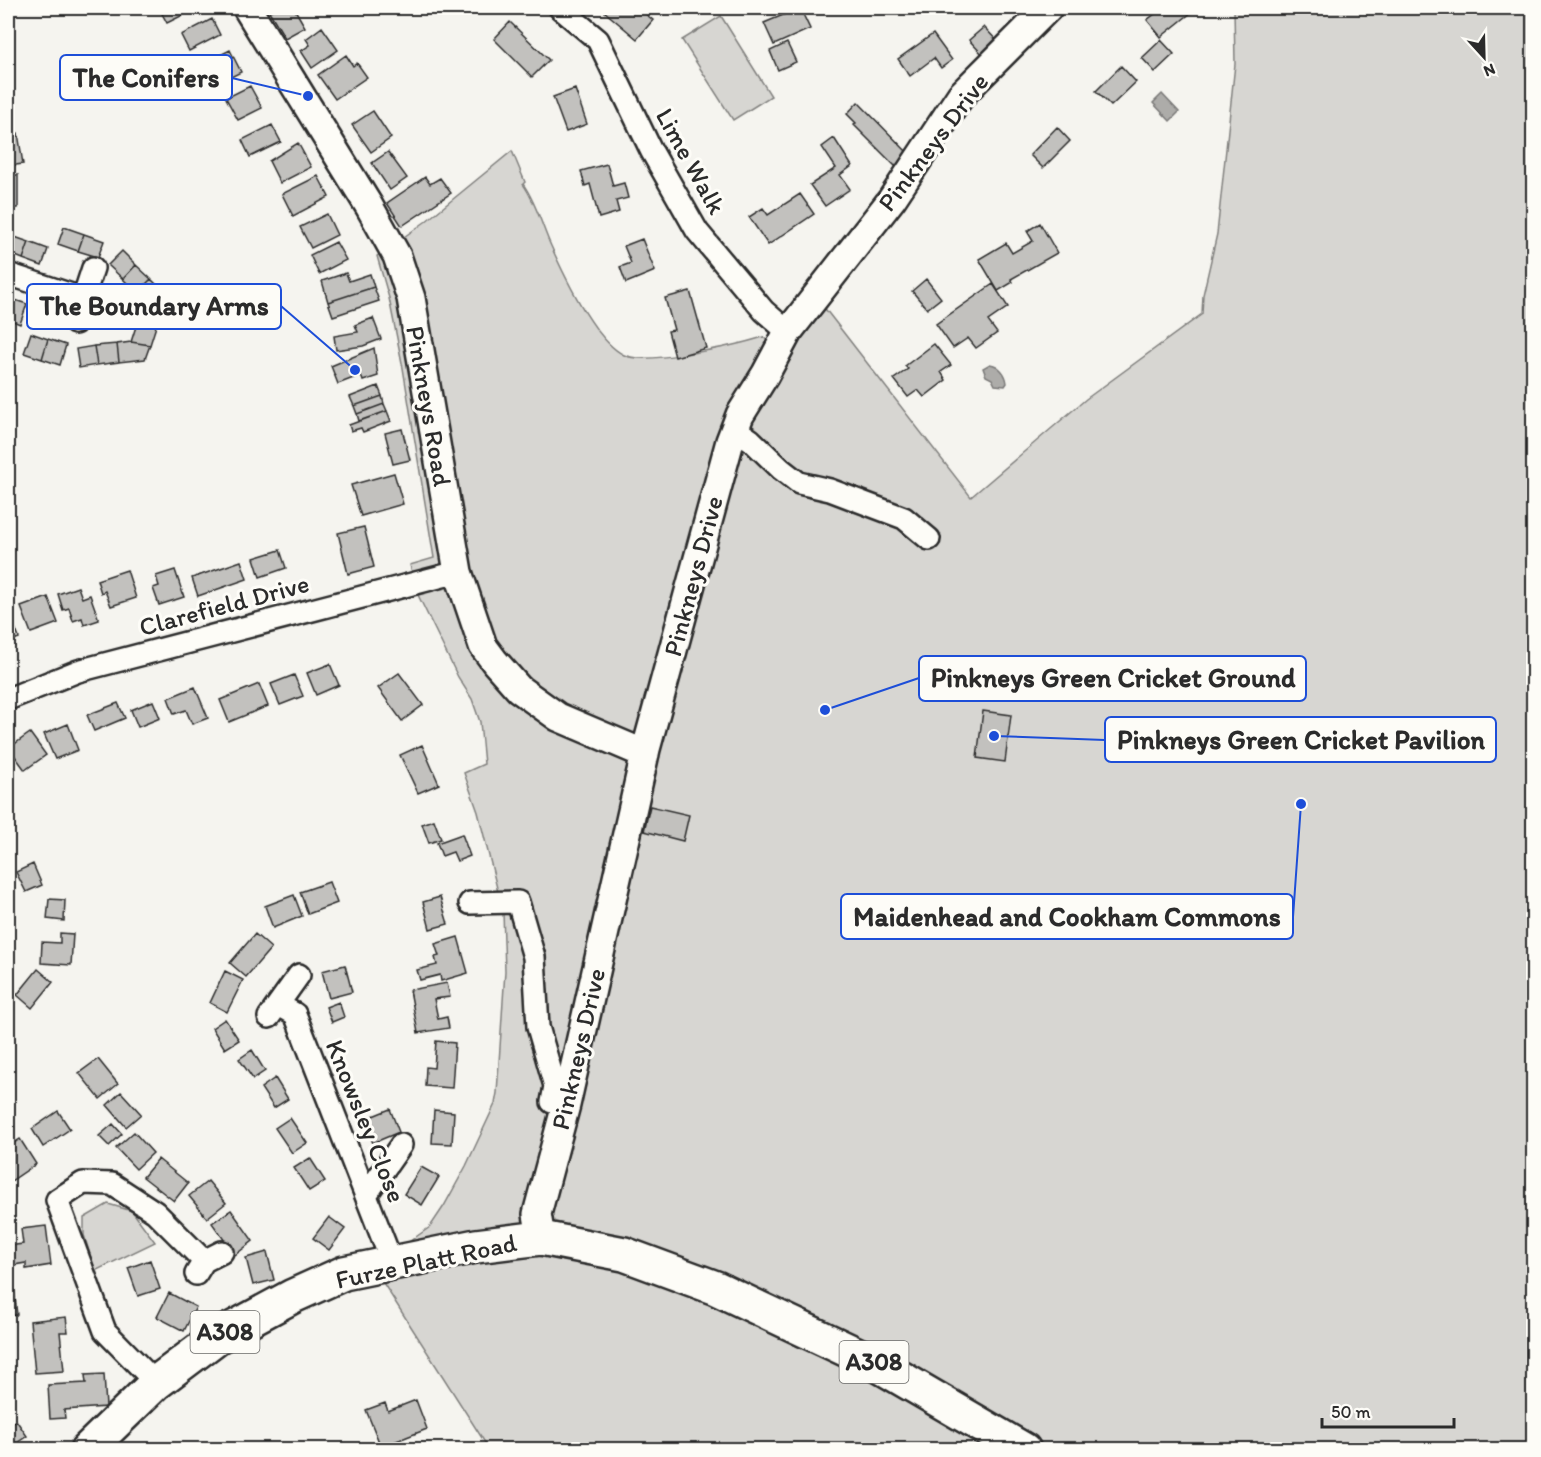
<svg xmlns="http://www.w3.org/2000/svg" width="1541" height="1457" viewBox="0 0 1541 1457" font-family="Itim,sans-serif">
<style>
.green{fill:#d7d6d2;stroke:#81807e;stroke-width:1.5}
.water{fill:#adaca9;stroke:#797877;stroke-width:1.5}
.building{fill:#c2c1be;stroke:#2b2b2b;stroke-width:1.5}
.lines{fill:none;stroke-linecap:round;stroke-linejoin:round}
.minor-casing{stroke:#2b2b2b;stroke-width:26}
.tertiary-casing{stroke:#2b2b2b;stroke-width:32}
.primary-casing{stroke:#2b2b2b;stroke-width:38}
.minor{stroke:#fdfcf7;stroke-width:21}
.tertiary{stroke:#fdfcf7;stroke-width:27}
.primary{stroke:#fdfcf7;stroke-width:33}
.labels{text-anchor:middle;stroke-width:6;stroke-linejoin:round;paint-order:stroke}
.shield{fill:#fdfcf7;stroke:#6a6a68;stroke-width:1.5}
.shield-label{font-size:24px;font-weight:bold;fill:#2b2b2b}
.street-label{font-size:26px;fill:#2b2b2b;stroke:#fdfcf7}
.leader{fill:none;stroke:#1d4ed8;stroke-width:2}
.callout-dot{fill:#1d4ed8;stroke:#fdfcf7;stroke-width:2}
.callout{fill:#fdfcf7;stroke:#1d4ed8;stroke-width:2}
.callout-label{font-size:27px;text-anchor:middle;font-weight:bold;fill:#2b2b2b}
</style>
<rect width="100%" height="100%" fill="#f5f4ef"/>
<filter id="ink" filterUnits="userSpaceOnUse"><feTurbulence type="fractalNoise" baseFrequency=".0167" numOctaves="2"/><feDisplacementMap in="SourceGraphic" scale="12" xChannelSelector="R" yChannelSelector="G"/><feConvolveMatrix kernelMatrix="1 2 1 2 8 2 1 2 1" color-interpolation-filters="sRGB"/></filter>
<g filter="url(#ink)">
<path class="green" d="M1234,8h299v1441h-1044l-109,-171 23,-32 27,-19 14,-21 22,-40 29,-62 2,-11 8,-122 -2,-59 -25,-100 -14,-39 20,-9 -4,-42 -8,-23 -14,-22 -40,-82 -8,-30 24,-7 -31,-190 -14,-70 -12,-42 48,-34 87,-71 13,31 -2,2c13,18 19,42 28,62 13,29 44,95 73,109 21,11 114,-10 139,-18l14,11 42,-47 152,196 115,-98 116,-85 1,-19 14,-61 18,-170z
M721,16l50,80 -38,24 -51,-80z
M108,1204l24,7 23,31 -60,29 -11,-36v-17z"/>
<path class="water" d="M1162,94l17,18 -9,9 -17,-18z
M990,364c9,1 16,10 17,19l-2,3 -10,-1 -3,-6 -6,-3 -3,-8z"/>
<path class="building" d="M159,8h38l-30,15z
M275,8h19l11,19 -20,11 -16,-27z
M609,8h29l15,12 -16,19 -32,-27z
M800,8l10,21 -36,16 -10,-22z
M1163,8h34l-36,29 -14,-17z
M212,19l8,16 -31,16 -8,-16z
M510,22l39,38 -17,17 -38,-38z
M322,27l16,23 -26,18 -11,-17 9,-6 -4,-6z
M984,27l15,16 -15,13 -15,-16z
M933,34l19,26 -11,8 -7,-10 -24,18 -12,-17z
M1161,40l13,14 -19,18 -13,-14z
M787,43l9,19 -18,8 -8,-19z
M230,50l11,22 -28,14 -11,-22z
M346,55l7,11 4,-3 10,14 -32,22 -17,-24z
M1121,66l15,16 -25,24 -15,-15z
M250,86l12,22 -24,12 -12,-22z
M575,89l12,35 -21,8 -13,-35z
M858,102l52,53 -13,13 -43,-43 2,-2 -9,-9z
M373,111l18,27 -20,14 -19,-27z
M272,125l9,17 -31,15 -8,-17z
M1057,127l13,14 -27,27 -13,-13z
M18,133l5,31 -15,2v-32z
M834,138l18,28 -12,9 10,14 -25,17 -15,-21 26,-17 -14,-21z
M298,143l13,24 -31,16 -11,-22z
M388,152l19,26 -17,12 -18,-27z
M607,164l6,22 11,-3 4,15 -12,3 3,11 -20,6 -9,-34 -5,2 -4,-15z
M8,175h10v33h-10z
M318,176l11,21 -36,19 -11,-22z
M425,177l5,7 10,-6 11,15 -49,33 -15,-23z
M800,194l14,20 -46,31 -19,-28 14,-9 5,7z
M327,214l10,21 -26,13 -11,-21z
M1040,223l17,30 -46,26 2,3 -15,9 -19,-32 27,-16 6,10 21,-12 -6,-10z
M64,227l20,7 -6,17 -20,-7z
M84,234l20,7 -6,16 -20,-6z
M9,235l20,7 -6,17 -15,-6z
M642,239l13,32 -29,12 -6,-16 11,-4 -7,-17z
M29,242l19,7 -6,17 -19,-7z
M336,242l10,18 -27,14 -9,-19z
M122,251l14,14 -13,14 -15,-14z
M136,265l15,14 -14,14 -14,-14z
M346,273l3,8 21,-7 4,13 -46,15 -6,-21z
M151,279l15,15 -3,9 -19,-3 -7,-7z
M926,279l15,19 -14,11 -15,-18z
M993,284l15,23 -20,14 9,12 -21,15 -8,-10 -15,10 -17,-24z
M374,287l5,14 -46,15 -5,-14z
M690,291l16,57 -31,9 -7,-26 6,-1 -9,-32z
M9,298l18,6 -7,20 -12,-5z
M139,317l18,6 -7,22 -19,-3z
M373,318l8,21 -18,7 -27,4 -2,-14 24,-4 -3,-7z
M31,333l17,6 -6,20 -18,-6z
M48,339l18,6 -6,20 -18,-6z
M131,342l19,3 -5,14 -26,3 -2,-18z
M117,344l2,18 -22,3 -3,-19z
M934,344l17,21 -10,7 5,8 -22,17 -6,-7 -10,7 -14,-18 14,-10 -3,-3z
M94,346l3,19 -18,3 -3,-19z
M374,348l4,28 -15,5 -2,-6 -23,9 -7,-18z
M378,386l4,10 -28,10 -4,-9z
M382,396l2,8 -27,10 -3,-8z
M384,404l3,7 -28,10 -2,-7z
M387,411l4,10 -28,11 -2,-4 -10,3 -2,-6z
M402,429l8,31 -17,4 -8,-31z
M394,473l9,31 -42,12 -10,-31z
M364,527l10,40 -26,7 -10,-41z
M280,550l6,18 -26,9 -6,-19z
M241,561l6,18 -49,17 -6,-18z
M127,570l9,28 -25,8 -6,-15 -4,2 -4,-13z
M175,570l9,27 -25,8 -6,-17 6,-2 -3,-10z
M78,587l4,11 8,-3 9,25 -15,5 -2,-7 -9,3 -4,-13 -6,2 -5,-16z
M48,597l10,26 -27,10 -10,-26z
M8,609l11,29 -11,4z
M330,664l9,21 -23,10 -9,-22z
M399,673l24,32 -21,16 -24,-33z
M294,675l9,21 -23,9 -9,-21z
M259,684l9,22 -39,16 -9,-22z
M195,687l13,31 -16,6 -6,-14 -12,4 -6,-16z
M153,701l7,17 -22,9 -7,-17z
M118,703l7,15 -31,13 -7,-16z
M983,711l28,4 -6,47 -28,-4z
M68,724l10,26 -23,9 -11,-25z
M30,733l16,22 -21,15 -16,-22z
M422,745l17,39 -21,9 -18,-38z
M650,806l39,9 -6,26 -39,-10z
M434,820l7,19 -12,4 -7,-19z
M462,834l8,22 -13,5 -4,-9 -11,4 -5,-13z
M33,864l9,21 -16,7 -10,-20z
M329,882l8,21 -29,11 -8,-22z
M294,895l8,21 -29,12 -8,-22z
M440,897l8,27 -18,5 -7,-27z
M49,899l16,1 -1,21 -17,-2z
M60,933l13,1 -2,31 -30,-2 1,-21 18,1z
M255,934l16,14 -25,29 -16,-14z
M458,937l10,36 -27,8 -1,-6 -20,5 -3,-10 20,-5 -2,-8 4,-1 -4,-12z
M345,965l7,27 -23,6 -7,-27z
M38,969l15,13 -21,26 -15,-13z
M225,971l18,9 -16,32 -17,-9z
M447,983l3,14 -16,2 4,20 9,-2 2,11 -31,5 -8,-43z
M339,1002l5,15 -12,5 -6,-15z
M225,1019l14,21 -14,9 -13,-21z
M436,1041l19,2 -3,45 -27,-2 1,-19 8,1z
M252,1050l13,21 -12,8 -14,-20z
M98,1059l20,25 -18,15 -21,-26z
M275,1078l13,21 -14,9 -13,-20z
M121,1092l20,22 -15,13 -19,-22z
M390,1109l9,23 -26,11 -10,-23z
M434,1110l20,2 -2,32 -20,-1z
M58,1111l12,18 -27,18 -11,-18z
M290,1118l17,25 -15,10 -17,-25z
M113,1124l9,10 -13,12 -10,-10z
M134,1132l19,21 -17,16 -20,-21z
M20,1139l16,25 -28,19v-36z
M310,1158l15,23 -16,10 -15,-23z
M158,1159l30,24 -14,18 -31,-24z
M421,1167l18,10 -17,28 -18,-11z
M208,1181l18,22 -19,15 -18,-22z
M231,1210l22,31 -18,14 -23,-32z
M329,1217l16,12 -16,21 -16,-12z
M46,1226l5,39 -25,4v-6l-18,3v-20l15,-2 -2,-15z
M267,1252l7,28 -21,5 -7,-27z
M150,1260l10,29 -22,7 -10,-28z
M13,1280l4,35 -9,1v-35z
M169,1293l27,14 -12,24 -27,-14z
M66,1317l2,15h-8l4,39 -29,2 -5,-52z
M104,1374l2,33 -42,3 1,8 -15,1 -2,-34 38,-2 -1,-8z
M416,1400l11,29 -46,18 -15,-37 19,-7 3,8z
M16,1420l11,16 -19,13v-23z"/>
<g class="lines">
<g class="minor-casing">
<path id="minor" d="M560,8l38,32 53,110 46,81 67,80 24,21
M8,274l76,25
M75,323l18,-55
M735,429l16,11 30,29 18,14 31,7 74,28 25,21
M8,699l70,-28 380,-99
M470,903l48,-1 16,55 4,70 17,59 -3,16 14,3
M279,1005l16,9 98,251
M269,1017l30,-42
M366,1195l35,-50
M196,1274l8,-13 18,-9
M156,1383l-51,-52 -48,-131 26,-17 29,1 43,28 49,49"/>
</g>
<g class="tertiary-casing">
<path id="tertiary" d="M247,8l122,198 28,50 14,42 47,274 25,74 12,16 24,27 39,28 87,37
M541,1238l-4,-24 29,-109 80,-356 84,-308 10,-26 25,-40 23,-43 104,-133 69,-104 87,-87"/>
</g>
<g class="primary-casing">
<path id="primary" d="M87,1450l69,-67 61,-46 76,-41 51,-23 132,-27 65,-8 83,16 92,34 159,75 149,87"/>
</g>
<use href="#minor" class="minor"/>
<use href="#tertiary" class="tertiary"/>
<use href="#primary" class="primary"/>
</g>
</g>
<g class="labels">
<g class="shield">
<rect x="190.5" y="1311" width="69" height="42" rx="4.5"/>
<rect x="839.5" y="1341" width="69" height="42" rx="4.5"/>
</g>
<g class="shield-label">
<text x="225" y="1340">A308</text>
<text x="874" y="1370">A308</text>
</g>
<g class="street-label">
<text transform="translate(933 142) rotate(-53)" y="9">Pinkneys Drive</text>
<text transform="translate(691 161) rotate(61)" y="9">Lime Walk</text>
<text transform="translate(429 406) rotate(80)" y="9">Pinkneys Road</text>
<text transform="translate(693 576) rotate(-75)" y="9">Pinkneys Drive</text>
<text transform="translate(224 605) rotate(-15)" y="9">Clarefield Drive</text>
<text transform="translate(578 1049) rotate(-77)" y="9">Pinkneys Drive</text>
<text transform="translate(366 1121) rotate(68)" y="9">Knowsley Close</text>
<text transform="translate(426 1261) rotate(-12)" y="9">Furze Platt Road</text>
</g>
</g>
<path class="leader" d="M308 96L232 78M355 370L281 306M825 710L919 678M994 736L1105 740M1301 804L1293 917"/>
<g class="callout-dot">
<circle cx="308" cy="96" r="6"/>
<circle cx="355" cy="370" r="6"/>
<circle cx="825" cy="710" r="6"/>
<circle cx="994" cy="736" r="6"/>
<circle cx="1301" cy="804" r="6"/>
</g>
<g class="callout">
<rect x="60" y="55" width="172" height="45" rx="6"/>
<rect x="27" y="284" width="254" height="45" rx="6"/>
<rect x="919" y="656" width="387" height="45" rx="6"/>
<rect x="1105" y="717" width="391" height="45" rx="6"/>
<rect x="841" y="894" width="452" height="45" rx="6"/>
</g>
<g class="callout-label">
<text x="146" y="87">The Conifers</text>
<text x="154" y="315">The Boundary Arms</text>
<text x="1113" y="687">Pinkneys Green Cricket Ground</text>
<text x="1301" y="749">Pinkneys Green Cricket Pavilion</text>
<text x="1067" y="926">Maidenhead and Cookham Commons</text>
</g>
<rect width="1541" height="1457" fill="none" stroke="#fdfcf7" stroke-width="30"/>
<rect x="15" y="15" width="1511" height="1427" fill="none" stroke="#2b2b2b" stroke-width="2" filter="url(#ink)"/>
<g transform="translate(1484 57) rotate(158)" stroke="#fdfcf7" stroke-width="4.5" paint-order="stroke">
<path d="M0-4.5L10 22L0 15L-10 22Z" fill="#2b2b2b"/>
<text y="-9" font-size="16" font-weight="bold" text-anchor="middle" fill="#2b2b2b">N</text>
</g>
<path d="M1322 1418v9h132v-9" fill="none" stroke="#2b2b2b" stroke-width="3"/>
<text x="1331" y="1418" font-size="18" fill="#2b2b2b" stroke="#fdfcf7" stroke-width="4.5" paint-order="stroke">50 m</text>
</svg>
